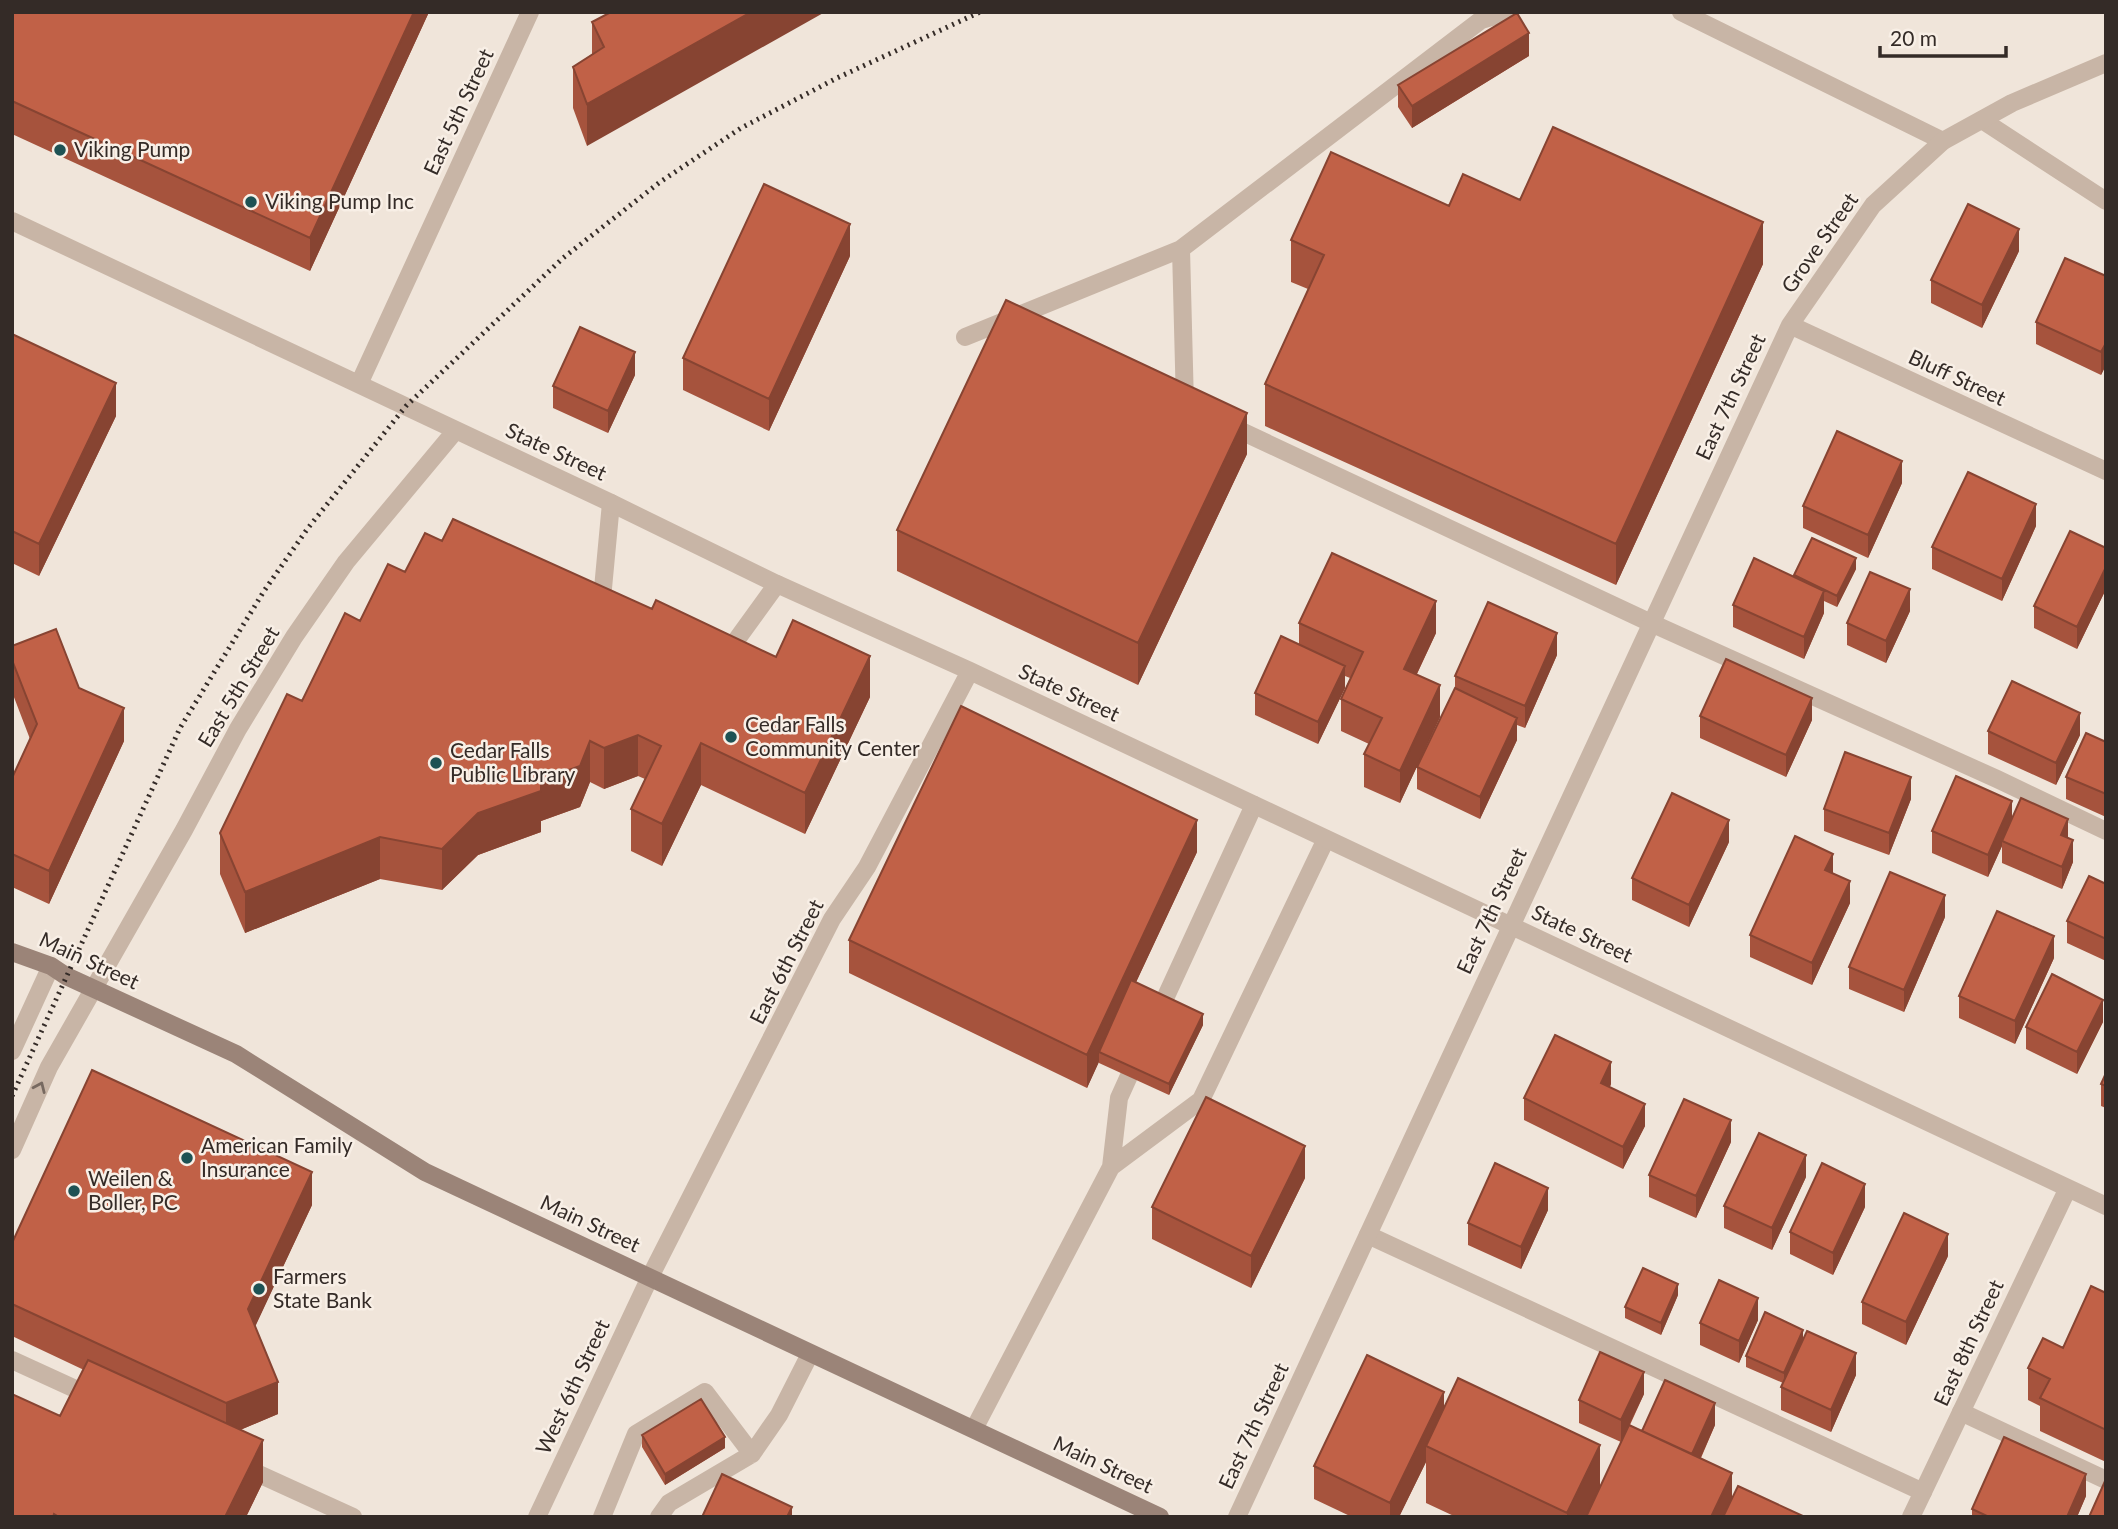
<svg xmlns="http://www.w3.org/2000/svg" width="2118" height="1529" viewBox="0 0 2118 1529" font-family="Lato,sans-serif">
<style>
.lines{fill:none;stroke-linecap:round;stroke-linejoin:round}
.service{stroke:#c8b5a6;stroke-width:18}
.minor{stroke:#c8b5a6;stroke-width:18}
.tertiary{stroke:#c8b5a6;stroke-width:18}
.secondary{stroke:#9b8478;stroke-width:18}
.rail{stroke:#342b27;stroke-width:5;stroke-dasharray:2 5;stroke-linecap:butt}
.wall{fill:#a6533d}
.shaded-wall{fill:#874432}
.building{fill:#c16147;stroke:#874432;stroke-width:2}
.oneway{stroke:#776960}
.poi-dot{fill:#1e5254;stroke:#f8efe6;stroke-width:2.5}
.labels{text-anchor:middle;stroke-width:5;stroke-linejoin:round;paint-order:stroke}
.street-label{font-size:21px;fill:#342b27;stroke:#f8efe6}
.poi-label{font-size:21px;fill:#342b27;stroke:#f8efe6;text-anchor:start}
</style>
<rect width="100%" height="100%" fill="#f0e5da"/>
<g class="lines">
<path class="service" d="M1681,12l262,129
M1982,120l124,81
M1181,249l4,156
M965,337l216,-88 300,-229 27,-8
M1226,424l425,199 346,156 109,52
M611,503l-9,96 11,5
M722,651l5,2 50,-69
M1156,1018l98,-213
M1111,1167l8,-69 19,-42
M1368,1235l555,257
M12,1360l83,38
M1961,1412l145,68
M974,1429l137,-262 90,-67 125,-261
M241,1466l112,51
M602,1517l34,-83 69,-42 47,62
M659,1517l10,-14 83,-49 27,-39 31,-61"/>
<path class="minor" d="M12,221l599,282 166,81 193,87 1136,535
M1790,325l316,146
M359,384l171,-372
M12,1051l39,-85
M12,1150l37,-83 135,-237 54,-101 56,-92 52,-75 110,-132
M650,1277l182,-358 35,-52 103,-196
M1237,1517l553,-1192 83,-120 70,-64 69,-38 94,-40
M1911,1517l157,-329"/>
<path class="tertiary" d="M537,1517l113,-240"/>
<path class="secondary" d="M12,952l39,14 15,10 170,78 189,118 735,345"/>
<path class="rail" d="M12,1096l168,-368 84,-137 44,-63 98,-122 157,-148 97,-76 81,-54 96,-50 143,-66"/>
</g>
<path class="wall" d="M12,12h417l-119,259 -298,-137z
M611,12l-24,134 -14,-38v-41l19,-13v-32z
M1529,56l-117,72 -14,-21v-22z
M1520,200l243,64 -147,321 -351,-159v-42l43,-95 -17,-7v-42l158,-34z
M2019,251l-37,77 -51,-25v-23z
M850,256l-81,175 -86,-41v-32z
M2106,276v89l-5,10 -65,-31v-22z
M12,334l104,82 -77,160 -27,-13z
M635,375l-27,58 -55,-25v-22z
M1247,454l-109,231 -241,-114v-41z
M1902,483l-34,75 -65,-30v-22z
M2036,526l-34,75 -70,-32v-22z
M442,541l210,68 124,48 94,40 -65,137 -104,-49 -39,81 -31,-15v-42l14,-30 -7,-3 -34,13 -14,-7 -10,25 -39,14v11l-63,23 -36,35 -62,-11 -135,54 -25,-59v-41l82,-132 58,-80 45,-49z
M2106,548v41l-29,60 -43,-21v-22z
M1856,569l-19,38 -13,-6v12l-20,46 -71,-32v-22l61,-28v-2z
M1910,611l-24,52 -39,-18v-22z
M1299,623l137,10 -19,41 23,43 -40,86 -36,-16v-33l5,-10 -28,-13v-32l9,-21 -5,-2v12l-27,56 -63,-29v-22l44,-49z
M12,646l67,42 45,53 -75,163 -37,-17v-109l18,-39 -18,-47z
M1557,655l-32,73 -8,-3v15l-37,79 -63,-30v-22l38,-79v-12z
M1700,716l112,4 -26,57 -86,-39z
M1988,731l92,4 -24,50 -68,-31z
M2106,742v75l-40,-18v-22z
M1911,799l-22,56 -65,-24v-22z
M2012,818l56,20 5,24 -11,27 -60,-26v-17l-14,31 -56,-24v-22z
M1729,842l-40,85 -57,-27v-22z
M1197,852l-61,130 67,43 -34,70 -70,-32v-2l-12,27 -238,-115v-33z
M1833,873l17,30 -38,82 -62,-28v-22z
M2106,884v77l-39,-18v-22z
M1945,917l-41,95 -55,-23v-22z
M2054,958l-39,86 -56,-26v-22z
M2103,1022l-26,52 -51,-25v-22z
M2106,1073v35l-5,-2v-22z
M1611,1084l-1,3 35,39 -22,43 -99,-49v-22z
M1731,1142l-35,76 -47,-21v-22z
M1806,1177l-34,73 -48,-22v-22z
M1305,1178l-54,110 -99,-49v-32z
M312,1205l-57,121 23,88 -38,16 23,52 -17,35h-234l48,-101 24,-46 -72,-34v-93z
M1865,1207l-32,68 -43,-21v-22z
M1548,1210l-27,59 -53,-24v-22z
M1948,1256l-42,89 -44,-21v-22z
M2106,1293v169l-66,-31v-25l-12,-6v-32l35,-20z
M1678,1295l-17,40 -36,-17v-11z
M1758,1320l-19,43 -39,-18v-22z
M1803,1338l53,37 -25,57 -50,-22v-23l2,-4 -37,-16v-11z
M1644,1394l-14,31 12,6 73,-6 -14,33 31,41 73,18h-349l-30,-14v-41l-27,55h-47l-38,-18v-33l130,-58 156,79 21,-45 -42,-19v-23z
M642,1435l83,13 -60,37 -23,-38z
M2086,1496l-9,21h-105v-8z"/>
<path class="shaded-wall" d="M414,12h15l-119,259v-33z
M751,12h74l-238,134v-42z
M1529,33v23l-117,72v-22z
M1763,222v42l-147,321v-41z
M850,224v32l-81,175v-32z
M2019,229v22l-37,77v-23z
M2106,343v22l-5,10v-23z
M635,352v23l-27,58v-22z
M116,383v33l-77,160v-32z
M1247,413v41l-109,231v-42z
M1902,461v22l-34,75v-23z
M2036,504v22l-34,75v-22z
M1856,558v11l-19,38v-11z
M2106,567v22l-29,60v-22z
M1910,589v22l-24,52v-22z
M1824,591v22l-20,46v-22z
M1436,601v32l-32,68v-32z
M1557,633v22l-32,73v-22z
M870,656v41l-65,137v-41z
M1345,666v22l-27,56v-22z
M1440,685v32l-40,86v-32z
M1812,698v22l-26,57v-22z
M124,708v33l-75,163v-33z
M2080,713v22l-24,50v-22z
M1517,718v22l-37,79v-22z
M638,735v41l-34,13v-41z
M590,741v41l-10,25 -39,14v11l-63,23 -36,35v-41l36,-36 63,-33z
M701,743v42l-39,81v-42z
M1911,777v22l-22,56v-22z
M2012,801v22l-10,18v5l-14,31v-22z
M2068,819v22l-7,-6z
M1197,820v32l-94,201 -4,-1v10l-12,26v-33z
M1729,820v22l-40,85v-22z
M380,837v42l-135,54v-41z
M2073,840v22l-11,27v-22z
M1833,854v22l-8,-6z
M1850,881v22l-38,82v-22z
M1945,895v22l-41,95v-22z
M2054,936v22l-39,86v-23z
M2103,1000v22l-26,52v-22z
M1203,1014v11l-34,70v-11z
M1611,1062v22l-10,21v-22z
M1645,1104v22l-22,43v-22z
M1731,1120v22l-35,76v-22z
M1305,1146v32l-54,110v-32z
M1806,1155v22l-34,73v-22z
M312,1172v33l-64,137v-33z
M1865,1184v23l-32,68v-22z
M1548,1188v22l-27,59v-22z
M1948,1234v22l-42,89v-23z
M1678,1284v11l-17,40v-12z
M1758,1298v22l-19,43v-22z
M1803,1330v11l-19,43v-11z
M1856,1353v22l-25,57v-22z
M1644,1372v22l-23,48v-22z
M278,1382v32l-52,22v-33z
M1444,1392v32l-18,22v16l-27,55h-9v-14z
M1715,1403v22l-23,52v-22z
M725,1437v11l-60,37v-11z
M263,1440v42l-17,35h-21z
M1600,1445v56l-7,16h-26v-4z
M1732,1473v32l-6,12h-15z
M2086,1474v22l-9,21h-10z
M792,1507v10h-5z"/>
<path class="building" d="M12,12h402l-104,226 -298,-137z
M611,12h140l-164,92 -14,-37 31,-20 -12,-25z
M1517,13l12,20 -117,73 -14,-21z
M1553,127l210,95 -147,322 -351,-160 59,-129 -33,-15 40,-88 118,54 14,-32 57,26z
M764,184l86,40 -81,175 -86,-41z
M1968,204l51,25 -37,76 -51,-25z
M2065,258l41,18v67l-5,9 -65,-30z
M1006,300l241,113 -109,230 -241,-113z
M580,327l55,25 -27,59 -55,-25z
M12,334l104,49 -77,161 -27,-13z
M1837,431l65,30 -34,74 -65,-29z
M1968,472l68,32 -34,75 -70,-32z
M453,519l199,90 4,-9 120,57 17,-37 77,36 -65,137 -104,-50 -39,81 -31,-15 30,-63 -23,-11 -34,13 -14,-7 -10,25 -39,14v11l-63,22 -36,36 -62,-12 -135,55 -25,-59 67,-139 15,7 43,-88 15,8 28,-57 17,8 20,-39 17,8z
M2070,531l36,17v19l-29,60 -43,-21z
M1812,538l44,20 -19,38 -43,-21z
M1332,553l104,48 -32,68 36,16 -40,86 -36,-17 18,-36 -41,-19 22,-47 -64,-29z
M1754,558l70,33 -20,46 -71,-32z
M1870,572l40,17 -24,52 -39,-18z
M1488,602l69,31 -32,73 -70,-30z
M56,629l23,59 45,20 -75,163 -37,-17v-76l25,-54 -25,-64v-14z
M1281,636l64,30 -27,56 -63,-29z
M1726,659l86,39 -26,57 -86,-39z
M2012,681l68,32 -24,50 -68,-32z
M1455,688l62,30 -37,79 -63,-30z
M961,706l236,114 -110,235 -238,-115z
M2086,733l20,9v52l-40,-17z
M1845,752l66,25 -22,56 -65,-24z
M1956,776l56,25 -24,54 -56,-24z
M1672,793l57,27 -40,85 -57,-27z
M2021,798l47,21 -7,16 12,5 -11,27 -60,-26z
M1795,836l38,18 -8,16 25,11 -38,82 -62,-28z
M1890,872l55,23 -41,95 -55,-23z
M2089,876l17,8v55l-39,-18z
M1997,911l57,25 -39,85 -56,-25z
M2052,974l51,26 -26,52 -51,-25z
M1131,980l72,34 -34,70 -70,-32z
M1555,1035l56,27 -10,21 44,21 -22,43 -99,-49z
M92,1070l220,102 -64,137 30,73 -52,21 -214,-99v-61z
M2106,1073v13l-5,-2z
M1206,1097l99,49 -54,110 -99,-49z
M1684,1099l47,21 -35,76 -47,-21z
M1759,1133l47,22 -34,73 -48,-22z
M1495,1163l53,25 -27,59 -53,-24z
M1822,1163l43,21 -32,69 -43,-21z
M1904,1213l44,21 -42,88 -44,-20z
M1643,1268l35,16 -17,39 -36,-16z
M1719,1280l39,18 -19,43 -39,-18z
M2091,1286l15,7v137l-66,-32 10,-19 -22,-11 15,-30 20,10z
M1765,1312l38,18 -19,43 -38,-17z
M1807,1331l49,22 -25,57 -50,-23z
M1600,1352l44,20 -23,48 -42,-20z
M1367,1355l77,37 -54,111 -76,-37z
M88,1360l175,80 -38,77h-166l-5,-3 -1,3h-41v-123l48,22z
M1458,1378l142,67 -33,68 -141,-67z
M1665,1380l50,23 -23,51 -50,-23z
M701,1399l24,38 -60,37 -23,-39z
M1629,1425l103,48 -21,44h-125z
M2004,1437l82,37 -19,43h-78l-17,-8z
M722,1474l70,33 -5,10h-85z
M2105,1481h1v36h-17z
M1738,1486l67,31h-82z"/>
<defs><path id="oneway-chevron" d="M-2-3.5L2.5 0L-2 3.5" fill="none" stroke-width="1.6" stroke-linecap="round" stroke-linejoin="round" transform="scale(1.75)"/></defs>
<use class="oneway" href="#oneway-chevron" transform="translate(40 1087) rotate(-66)"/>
<g class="poi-dot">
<circle cx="60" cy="150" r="7"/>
<circle cx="251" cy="202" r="7"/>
<circle cx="731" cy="737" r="7"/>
<circle cx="436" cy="763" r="7"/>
<circle cx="187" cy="1158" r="7"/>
<circle cx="74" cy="1191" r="7"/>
<circle cx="259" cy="1289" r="7"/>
</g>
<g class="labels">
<g class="street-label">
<text transform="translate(459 112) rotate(-65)" y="7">East 5th Street</text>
<text transform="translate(1820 243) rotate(-55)" y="7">Grove Street</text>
<text transform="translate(1957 378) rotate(25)" y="7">Bluff Street</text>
<text transform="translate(1731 397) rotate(-65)" y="7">East 7th Street</text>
<text transform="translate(556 452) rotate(25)" y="7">State Street</text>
<text transform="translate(239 687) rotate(-59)" y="7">East 5th Street</text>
<text transform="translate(1069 693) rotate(25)" y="7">State Street</text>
<text transform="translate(1492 911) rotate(-65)" y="7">East 7th Street</text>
<text transform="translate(1582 934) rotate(25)" y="7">State Street</text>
<text transform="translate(89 961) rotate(25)" y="7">Main Street</text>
<text transform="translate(787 962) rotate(-63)" y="7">East 6th Street</text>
<text transform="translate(590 1224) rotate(25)" y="7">Main Street</text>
<text transform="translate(1969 1343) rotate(-65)" y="7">East 8th Street</text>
<text transform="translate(573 1387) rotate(-65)" y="7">West 6th Street</text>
<text transform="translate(1254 1426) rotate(-65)" y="7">East 7th Street</text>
<text transform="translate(1103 1465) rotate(25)" y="7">Main Street</text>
</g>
<g class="poi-label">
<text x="74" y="157">Viking Pump</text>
<text x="265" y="209">Viking Pump Inc</text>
<text x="745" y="732">Cedar Falls<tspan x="745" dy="24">Community Center</tspan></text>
<text x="450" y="758">Cedar Falls<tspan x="450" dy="24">Public Library</tspan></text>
<text x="201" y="1153">American Family<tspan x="201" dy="24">Insurance</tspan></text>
<text x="88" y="1186">Weilen &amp;<tspan x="88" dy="24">Boller, PC</tspan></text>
<text x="273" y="1284">Farmers<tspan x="273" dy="24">State Bank</tspan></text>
</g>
</g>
<rect width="2118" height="1529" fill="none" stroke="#342b27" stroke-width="28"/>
<path d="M1880 46v10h126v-10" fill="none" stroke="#342b27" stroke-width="3.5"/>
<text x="1890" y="46" font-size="21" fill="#342b27" stroke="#f8efe6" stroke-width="5" paint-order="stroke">20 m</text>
</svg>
